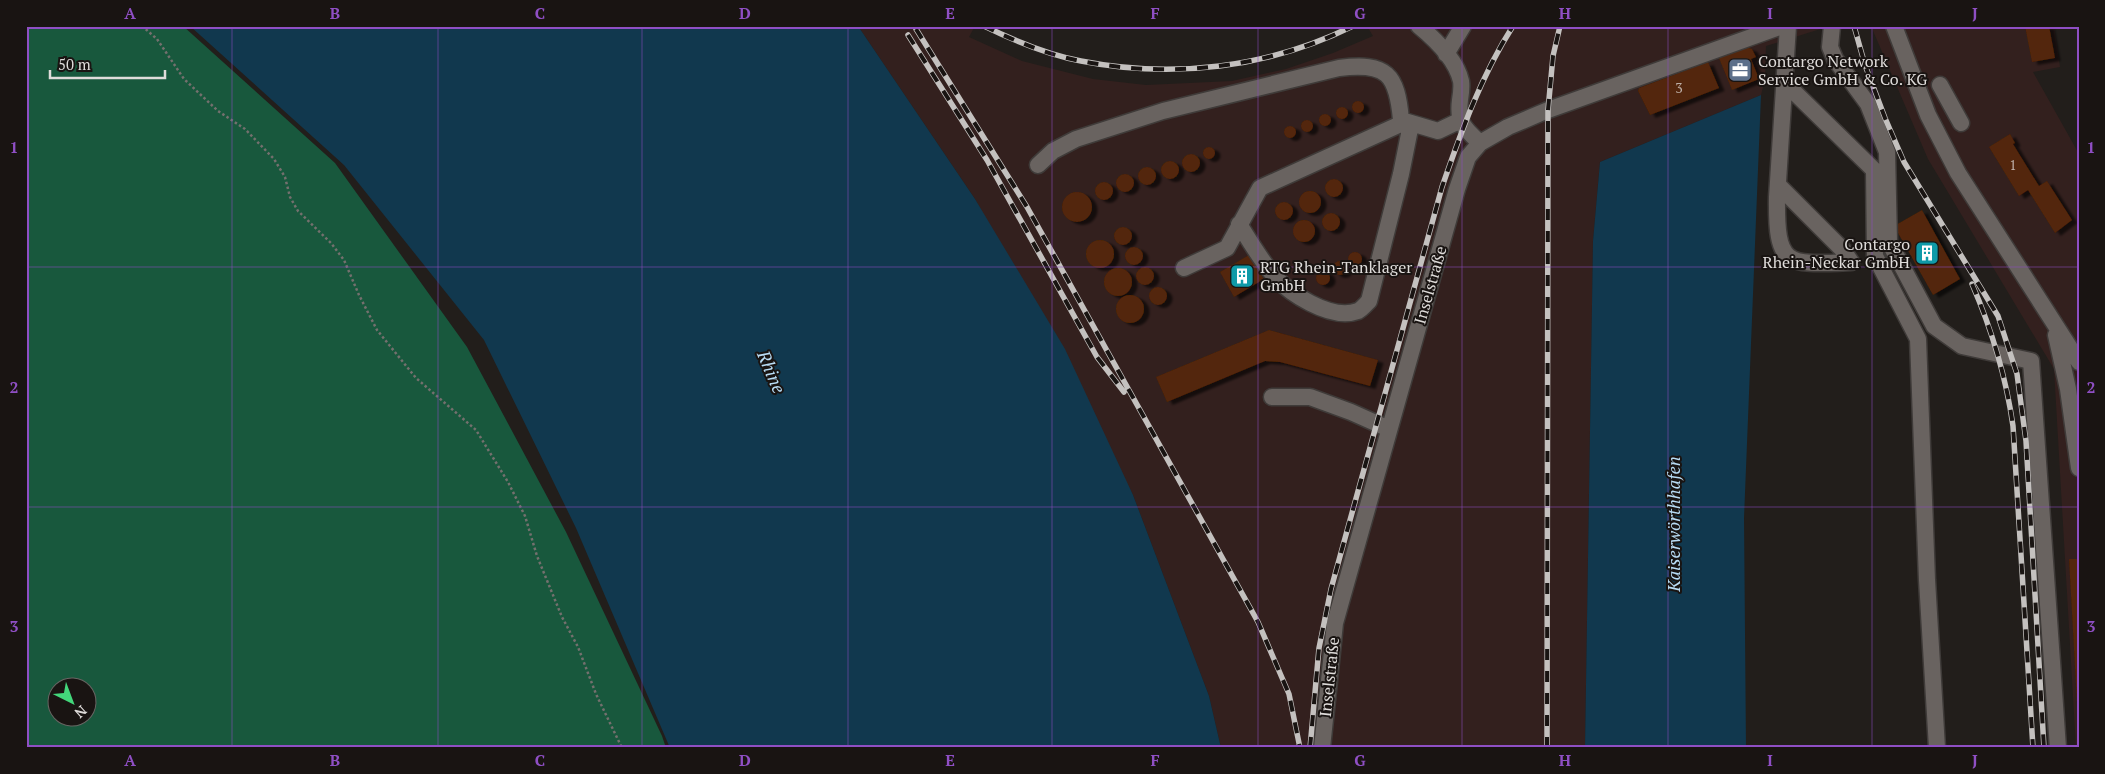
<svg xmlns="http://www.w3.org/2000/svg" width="2105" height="774" viewBox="0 0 2105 774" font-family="'PT Serif',serif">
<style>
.industrial{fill:#33201e}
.forest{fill:#18583d;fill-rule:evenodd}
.water{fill:#11384e}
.building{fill:#522508;filter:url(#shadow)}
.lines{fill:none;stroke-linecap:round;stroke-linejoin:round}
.minor-casing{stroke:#3f3b39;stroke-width:19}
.path{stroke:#74706e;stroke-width:2.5;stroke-dasharray:2.5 2.5;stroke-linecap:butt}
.minor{stroke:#696360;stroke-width:16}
.rail-casing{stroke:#c4c1bf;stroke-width:5.5}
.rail{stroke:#191412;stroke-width:4;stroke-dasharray:11;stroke-linecap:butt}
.grid{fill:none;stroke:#8f4fc4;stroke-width:1;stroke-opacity:0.55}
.labels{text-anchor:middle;stroke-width:4;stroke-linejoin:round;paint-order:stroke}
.number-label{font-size:14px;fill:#bcaea6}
.poi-label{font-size:16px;fill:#dfdcda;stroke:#191412;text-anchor:start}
.street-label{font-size:16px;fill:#dfdcda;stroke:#191412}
.water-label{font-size:18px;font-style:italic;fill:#b8dcf5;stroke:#191412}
.neatline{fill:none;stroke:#8f4fc4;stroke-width:2}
.grid-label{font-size:16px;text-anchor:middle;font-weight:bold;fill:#8f4fc4}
</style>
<defs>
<filter id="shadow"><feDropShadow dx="5.5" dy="3" stdDeviation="1" flood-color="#0009"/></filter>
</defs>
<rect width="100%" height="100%" fill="#221e1b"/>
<path class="industrial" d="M858,26h117l-6,11 53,24 71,18 53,6 86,-4 54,-12 47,-16 40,-17 -6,-10h463l-64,20 -1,33 -4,16 -161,67 -7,79 -8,507h-364l-12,-52 -76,-201 -158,-296z
M1871,26h183l6,41 -27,5 46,82v594h-3l-22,-379 -126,-210z"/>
<path class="forest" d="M26,26h157l152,137 132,184 99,185 96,204 4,12h-640zM58,686h30v30h-30z"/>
<path class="water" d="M190,26h668l117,173 90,150 68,146 76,201 12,52h-551l-94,-220 -92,-188 -140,-175z
M1761,95l-17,423 2,230h-161l8,-507 7,-79z"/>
<path class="building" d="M2025,26h24l6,32 -23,4z
M1746,47l6,2 4,8 -5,2 8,20 -27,11 -13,-32z
M1708,62l11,26 -69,27 -12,-24 1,-3z
M1352 107a6 6 0 1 1 12 0a6 6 0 1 1-12 0Z
M1336 113a6 6 0 1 1 12 0a6 6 0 1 1-12 0Z
M1319 120a6 6 0 1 1 12 0a6 6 0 1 1-12 0Z
M1301 126a6 6 0 1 1 12 0a6 6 0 1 1-12 0Z
M1284 132a6 6 0 1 1 12 0a6 6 0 1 1-12 0Z
M2010,134l5,9 -2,1 26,42 8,-5 25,39 -17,13 -27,-43 -9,6 -30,-49z
M1203 153a6 6 0 1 1 12 0a6 6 0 1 1-12 0Z
M1182 163a9 9 0 1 1 18 0a9 9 0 1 1-18 0Z
M1161 170a9 9 0 1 1 18 0a9 9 0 1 1-18 0Z
M1138 176a9 9 0 1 1 18 0a9 9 0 1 1-18 0Z
M1116 183a9 9 0 1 1 18 0a9 9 0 1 1-18 0Z
M1325 188a9 9 0 1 1 18 0a9 9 0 1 1-18 0Z
M1095 191a9 9 0 1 1 18 0a9 9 0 1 1-18 0Z
M1299 202a11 11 0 1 1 22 0a11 11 0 1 1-22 0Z
M1062 207a15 15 0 1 1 30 0a15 15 0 1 1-30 0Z
M1275 211a9 9 0 1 1 18 0a9 9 0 1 1-18 0Z
M1922,210l38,69 -27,16 -39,-69z
M1322 222a9 9 0 1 1 18 0a9 9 0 1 1-18 0Z
M1293 231a11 11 0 1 1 22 0a11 11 0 1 1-22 0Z
M1114 236a9 9 0 1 1 18 0a9 9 0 1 1-18 0Z
M1086 254a14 14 0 1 1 28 0a14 14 0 1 1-28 0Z
M1125 256a9 9 0 1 1 18 0a9 9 0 1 1-18 0Z
M1348 259a7 7 0 1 1 14 0a7 7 0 1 1-14 0Z
M1249,255l15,24 -30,18 -14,-25z
M1333 268a7 7 0 1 1 14 0a7 7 0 1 1-14 0Z
M1136 276a9 9 0 1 1 18 0a9 9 0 1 1-18 0Z
M1104 282a14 14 0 1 1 28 0a14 14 0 1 1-28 0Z
M1316 278a7 7 0 1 1 14 0a7 7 0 1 1-14 0Z
M1149 296a9 9 0 1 1 18 0a9 9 0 1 1-18 0Z
M1116 309a14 14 0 1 1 28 0a14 14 0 1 1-28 0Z
M1269,330l109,30 -8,26 -90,-24 -15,-1 -98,41 -11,-25z
M2069,559h10v144h-2z"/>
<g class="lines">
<g class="minor-casing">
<path id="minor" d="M1419,26c17,14 37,33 42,55 1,6 0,13 -1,19 -3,23 4,28 20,43
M1788,26l-11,171c-1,70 9,68 74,65
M1832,26l-2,21 5,12 33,45 19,48 2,90 45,84 28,20 69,15 27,387
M1894,26l34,89 30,58 121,189
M1446,54l17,-28
M1785,83l89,87 1,86 43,83 9,241 10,168
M1940,85l21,38
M1038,165l15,-14 23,-12 87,-28 176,-43c48,-6 58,6 62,52l37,11 23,-11
M1778,185l65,65 8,12
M1239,224c10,16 20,33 32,48 16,21 60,49 87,39 4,-2 8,-7 11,-10l32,-127 10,-50
M1184,268l43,-20 33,-60 145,-66
M2056,335l12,54 11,79
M1272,397h38l41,15 38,17
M1322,748l13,-125 122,-434 11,-32 12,-14 28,-16 40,-17 234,-84"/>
</g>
<path class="path" d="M142,26l15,13 27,40 34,32 27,18 29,30 11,18 5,20 8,14 33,32 13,17 15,35 18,35 39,48 60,52 32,52 17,34 12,40 25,61 16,30 18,47 26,54
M2078,26l1,2"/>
<use href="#minor" class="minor"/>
<g class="rail-casing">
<path id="rail" d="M984,26c31,15 64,29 97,35 92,18 187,7 272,-35
M1854,26l11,39 20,53 19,44 94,154 19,58 9,67 18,307
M916,29l111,178 231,415 31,72 11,54
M908,35l79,125 110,197 27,35
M1972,284c20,46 34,93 41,142l20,322
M1310,748l9,-100 12,-59 111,-402c19,-55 39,-111 71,-161
M1547,748l1,-638 5,-54 7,-30"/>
</g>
<use href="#rail" class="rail"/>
</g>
<path class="grid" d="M232,26v722M438,26v722M642,26v722M848,26v722M1052,26v722M1258,26v722M1462,26v722M1668,26v722M1872,26v722M26,267h2053M26,507h2053"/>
<defs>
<g id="office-square" transform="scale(1.25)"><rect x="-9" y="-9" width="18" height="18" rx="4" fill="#5c6f8a" stroke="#191412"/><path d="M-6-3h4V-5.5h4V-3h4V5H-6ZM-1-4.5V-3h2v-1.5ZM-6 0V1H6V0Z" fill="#fff"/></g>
<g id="building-square" transform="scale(1.25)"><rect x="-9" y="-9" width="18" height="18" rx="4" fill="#0f9aa8" stroke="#191412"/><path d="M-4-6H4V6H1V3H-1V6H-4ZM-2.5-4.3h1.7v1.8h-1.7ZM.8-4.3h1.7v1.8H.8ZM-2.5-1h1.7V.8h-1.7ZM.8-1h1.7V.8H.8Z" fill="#fff"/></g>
</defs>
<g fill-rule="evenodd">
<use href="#office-square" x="1740" y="70"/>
<use href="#building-square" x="1927" y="253"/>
<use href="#building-square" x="1242" y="276"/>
</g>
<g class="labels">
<g class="number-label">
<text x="1679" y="93">3</text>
<text x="2013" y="170">1</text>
</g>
<g class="poi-label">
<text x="1758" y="67">Contargo Network<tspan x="1758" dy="18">Service GmbH &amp; Co. KG</tspan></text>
<text x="1910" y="250" text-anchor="end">Contargo<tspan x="1910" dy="18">Rhein-Neckar GmbH</tspan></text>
<text x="1260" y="273">RTG Rhein-Tanklager<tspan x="1260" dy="18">GmbH</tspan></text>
</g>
<g class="street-label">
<text transform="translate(1430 285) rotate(-74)" y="6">Inselstraße</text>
<text transform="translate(1329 677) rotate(-84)" y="6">Inselstraße</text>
</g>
<g class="water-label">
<text transform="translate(771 372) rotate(67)" y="6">Rhine</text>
<text transform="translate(1674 524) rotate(-90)" y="6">Kaiserwörthhafen</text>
</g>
</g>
<rect width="2105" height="774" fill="none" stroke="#191412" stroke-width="55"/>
<g transform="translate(72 702) rotate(138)"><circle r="24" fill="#191412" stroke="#686462"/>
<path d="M0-4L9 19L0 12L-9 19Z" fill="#43d77b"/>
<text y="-8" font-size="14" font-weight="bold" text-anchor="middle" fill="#dfdcda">N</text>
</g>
<path d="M50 70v8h115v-8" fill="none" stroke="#dfdcda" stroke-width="2.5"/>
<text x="58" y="70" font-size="15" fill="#dfdcda" stroke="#191412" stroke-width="4" paint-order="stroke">50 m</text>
<rect x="28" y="28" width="2050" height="718" class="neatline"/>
<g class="grid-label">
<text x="130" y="19">A</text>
<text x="335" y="19">B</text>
<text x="540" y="19">C</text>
<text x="745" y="19">D</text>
<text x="950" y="19">E</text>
<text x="1155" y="19">F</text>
<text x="1360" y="19">G</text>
<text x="1565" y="19">H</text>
<text x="1770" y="19">I</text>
<text x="1975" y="19">J</text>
<text x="14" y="153">1</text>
<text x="2091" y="153">1</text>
<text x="14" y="393">2</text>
<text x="2091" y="393">2</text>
<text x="14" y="632">3</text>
<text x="2091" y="632">3</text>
<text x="130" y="766">A</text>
<text x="335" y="766">B</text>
<text x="540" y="766">C</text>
<text x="745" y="766">D</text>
<text x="950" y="766">E</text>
<text x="1155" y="766">F</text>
<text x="1360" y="766">G</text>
<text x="1565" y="766">H</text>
<text x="1770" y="766">I</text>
<text x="1975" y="766">J</text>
</g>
</svg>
